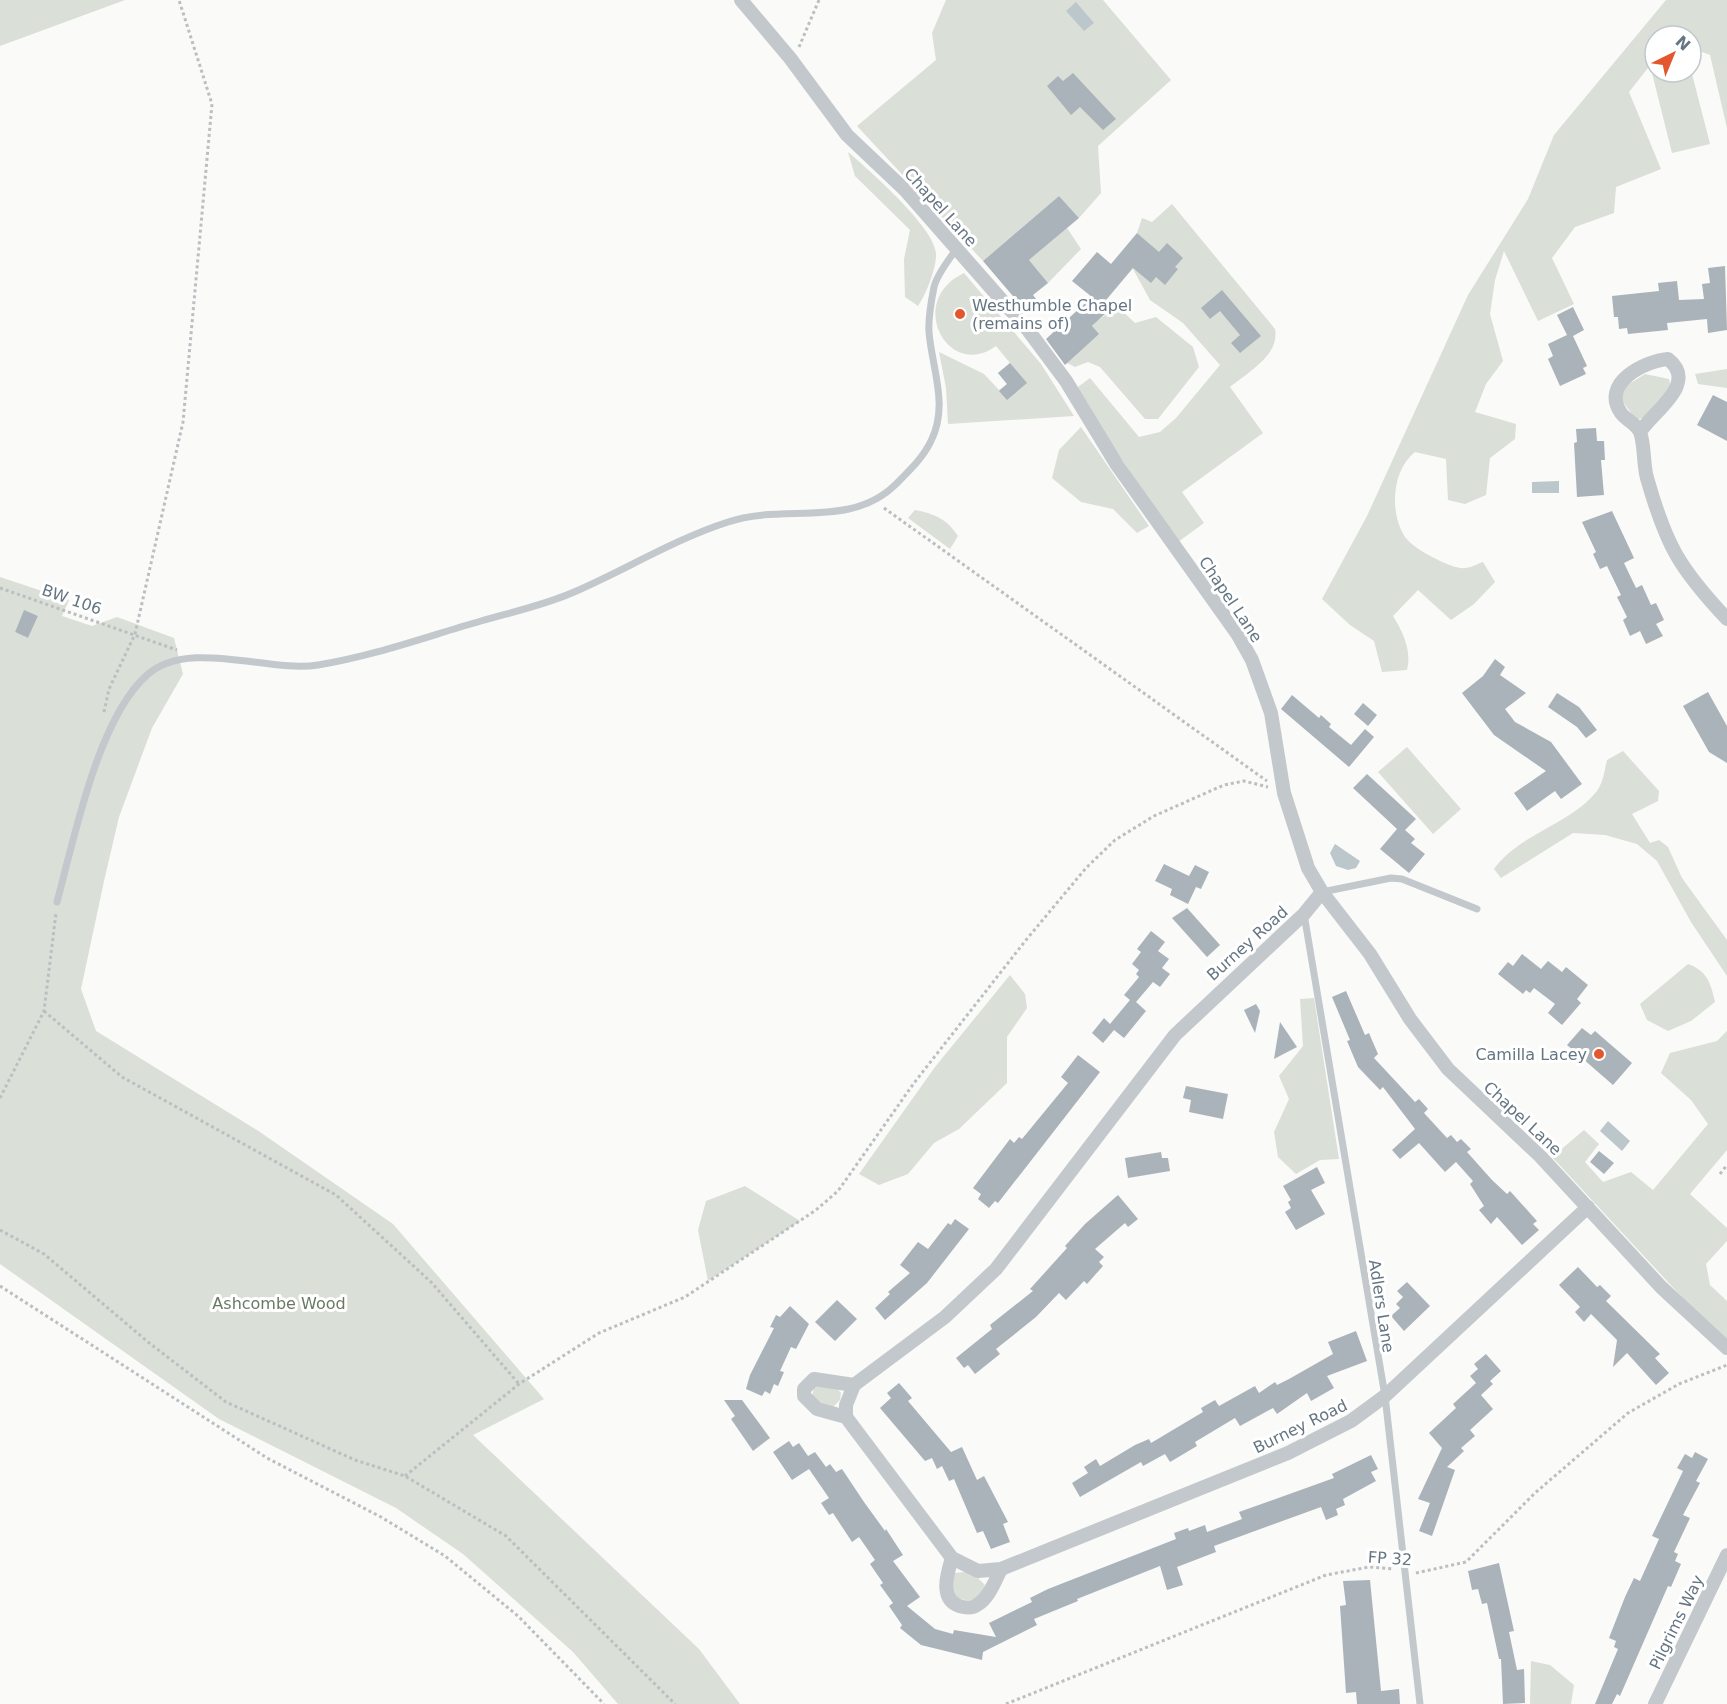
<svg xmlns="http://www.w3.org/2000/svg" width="1727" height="1704" viewBox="0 0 1727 1704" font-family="'DejaVu Sans',sans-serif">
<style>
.green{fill:#dadfd7;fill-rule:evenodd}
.water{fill:#bbc7cb}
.building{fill:#aab3b9}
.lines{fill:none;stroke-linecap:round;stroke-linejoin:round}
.path{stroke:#bbbfc2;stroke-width:3;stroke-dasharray:3 3;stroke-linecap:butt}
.service{stroke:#c3c8cc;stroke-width:7}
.minor{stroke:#c3c8cc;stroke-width:14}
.poi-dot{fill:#e4572e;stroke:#fff;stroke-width:2}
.labels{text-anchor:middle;stroke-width:6;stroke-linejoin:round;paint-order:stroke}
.street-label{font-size:16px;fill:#657683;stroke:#fff}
.poi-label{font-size:16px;fill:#657683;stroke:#fff;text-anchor:start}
.park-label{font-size:16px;fill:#687a64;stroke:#fff}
</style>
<rect width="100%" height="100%" fill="#fafaf8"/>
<path class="green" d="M0,0h125l-125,46z
M946,0h157l68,80 -73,66 3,47 -22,25 -20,-22 -76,65 -126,-135 79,-66 -4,-27z
M1666,0h61v128l-17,-73 -19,-7v-12h-36v23l-26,33 32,77 -45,18 -2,26 -39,14 -23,31 22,46 -36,17 -34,-70 -9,29 -5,34 13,47 -17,23 -11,28 41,12 -1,15 -25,19 -4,37 -21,9 -17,-4 -2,-41 -31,-7c-23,18 -26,60 -10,85 7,11 47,33 60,31 6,0 12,-4 18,-6l12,20 -21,22 -23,16 -33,-30 -25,26c10,16 19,35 14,54l-25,2 -8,-31 -24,-16 -28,-26 45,-83 101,-221 60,-96 26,-64z
M1691,70l19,74 -38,9 -20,-80z
M848,152c21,18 86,75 88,101 1,14 -10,42 -18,53l-13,-9 -1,-38 6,-29 -55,-54z
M1172,204l103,125c5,26 -27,43 -45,58l33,46 -81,59 22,31 -26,19 -90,-132 -10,-23 12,-9 49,59 21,-5 16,-14 44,-53 -37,-42 -33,-23 -17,-31 19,-23 -15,-13 5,-15 10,4z
M1067,228l14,21 -33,34 -19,-23z
M964,273l77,91 33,52 -126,8 -2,-36 -7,-36 45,22 15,16 8,-6 -9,-11 12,-10 -14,-17c-48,35 -91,-45 -32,-73z
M1119,308l16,15 21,-6 37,30 6,20 -41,52h-13l-45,-52 -12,-5 -13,5 -8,-4c14,-21 26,-46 52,-55z
M1727,369v19l-29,-4 -3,-10z
M1645,374l24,5 2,9 -25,29 -10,3 -15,-21 5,-13z
M1081,427l68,99 -12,7 -24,-24 -32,-7 -29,-24 7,-28z
M915,510c20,4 32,9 43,26l-8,13 -42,-31z
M0,577l69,23 -7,16 30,10 25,-9 57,21 9,36 -31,54 -33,89 -15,64 -23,108 15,42 161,99 136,94 151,175 -71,36 226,214 41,55h-122l-45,-52 -110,-98 -67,-46 -177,-89 -219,-155zM24,611l14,5 -10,22 -13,-6z
M1407,747l54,62 -28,25 -55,-62z
M1623,751l36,40 -1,10 -26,13 18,29 9,-3 9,7 14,31 45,62v36l-36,-54 -34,-61 -20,-17 -32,-9 -32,-2 -72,45 -7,-9c25,-35 77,-45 103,-78 6,-8 8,-22 10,-31z
M1688,964c19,7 23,19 27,38l-24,19 -23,10 -21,-11 -7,-16z
M1010,975l15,19 2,14 -20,29v46l-48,46 -25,14 -26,31 -29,11 -20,-11 76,-107z
M1314,998l25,161 -19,1 -24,14 -18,-17 -4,-25 15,-33 -10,-23 24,-30 -3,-47z
M1727,1031v119l-37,44 37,34v13l-21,23 4,21 17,16v39l-22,-18 -153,-165 32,-27 15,14 -14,18 18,20 28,-10 22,18 55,-66 -17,-24 -30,-27 9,-20 47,-12z
M745,1186l55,35 -92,60 -10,-51 8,-29z
M820,1385l16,2 5,6 -1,7 -7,7 -16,-5 -5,-6 2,-8z
M965,1572l13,6 7,7 -3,10 -9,6 -14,-2 -8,-8 3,-18z
M1531,1661l19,4 24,20 -3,19h-41z"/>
<path class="water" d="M1076,2l18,21 -10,8 -18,-20z
M1559,481v12h-27v-11z
M1335,844l25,17 -4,7 -8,2 -12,-4 -6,-13z
M1608,1121l22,20 -8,10 -22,-20z"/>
<path class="building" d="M1073,73l43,46 -13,11 -23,-23 -9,8 -24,-29 11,-10 5,5z
M1059,196l20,22 -50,42 19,23 -15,12 3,4 -12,10 -41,-48z
M1137,233l22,19 8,-9 16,15 -8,9 3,2 -13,16 -9,-8 -5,6 -18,-15 -32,38 6,6 -15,14 7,8 -34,31 -19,-26 46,-42 -20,-16 25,-29 14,12z
M1725,266l2,64 -19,3 -1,-14 -40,4 1,7 -40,4 -1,-6 -8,1 -1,-12h-4l-2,-21 47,-5 -1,-8 19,-2 2,19 25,-1 -2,-15 8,-1 -2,-15z
M1222,290l39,46 -21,17 -9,-10 9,-8 -20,-24 -10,8 -9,-11z
M1573,307l11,23 -11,6 14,30 -4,2 3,6 -26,12 -12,-27 5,-3 -5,-12 19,-9 -10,-20z
M1010,363l17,20 -20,17 -8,-9 8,-7 -9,-11z
M1713,395l14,7v39l-30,-16z
M1596,428l1,13h7l1,19h-4l3,35 -27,2 -3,-54 3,-1 -1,-13z
M1612,511l22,47 -10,5 12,25 6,-3 9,20 5,-2 8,17 -8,4 7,12 -17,8 -6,-13 -10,5 -7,-16 4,-3 -10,-20 4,-2 -14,-29 -7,3 -7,-15 3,-2 -14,-30z
M24,610l14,6 -10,22 -13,-6z
M1495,659l10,8 -5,8 26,18 -21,16 10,13 36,20 31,42 -21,15 -6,-8 -28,20 -13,-18 32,-22 -52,-36 -32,-42 21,-17z
M1708,692l19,34v37l-18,-11 -26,-46z
M1557,693l22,14 18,23 -11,8 -9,-11 -29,-20z
M1292,695l27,23 2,-3 10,9 -2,3 22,18 14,-16 9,8 -25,30 -68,-58z
M1363,703l14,12 -9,11 -14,-12z
M1367,774l49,45 -11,11 10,9 -4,4 14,11 -16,19 -29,-24 17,-20 -44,-41z
M1164,864l25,12 6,-11 14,7 -8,17 -5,-2 -8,17 -18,-9 2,-6 -17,-8z
M1187,908l33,37 -13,12 -35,-39z
M1151,931l14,11 -7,9 11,8 -7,9 8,6 -10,13 -7,-5 -17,20 10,9 -22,27 -10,-8 -11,13 -11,-10 12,-15 6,6 20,-24 -6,-5 15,-18 -3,-3 3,-4 -7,-6 9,-12 -4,-3z
M1522,954l19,15 7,-8 14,11 4,-5 22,18 -11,14 4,4 -19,22 -14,-12 7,-9 -21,-16 -4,5 -4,-3 -3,4 -25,-20 10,-12 5,4z
M1346,991l19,44 4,-2 9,21 -4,4 41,44 4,-3 9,10 -4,4 23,25 4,-3 6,7 4,-3 10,10 -4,3 25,28 15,14 3,-3 27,30 -4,3 6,6 -17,15 -25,-28 -6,7 -12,-14 5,-4 -14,-22 3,-3 -17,-19 -11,10 -26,-29 -19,16 -8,-9 23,-21 -32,-42 -3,3 -22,-23 -11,-26 3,-1 -18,-43z
M1256,1004l4,7 -5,22 -11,-23z
M1280,1022l17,25 -23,12z
M1582,1028l9,7 4,-4 37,32 -19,22 -46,-40z
M1078,1055l22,17 -102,131 -3,-2 -6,7 -11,-9 3,-5 -8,-6 37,-49 4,4 5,-6 3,2 46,-56 -7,-6z
M1186,1086l42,8 -5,25 -34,-7 2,-12 -8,-2z
M1599,1151l15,12 -10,11 -14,-12z
M1161,1152l1,6h6l2,13 -42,7 -3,-20z
M1317,1167l8,16 -14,7 14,24 -29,16 -11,-18 6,-4 -3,-6 3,-2 -8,-14z
M1118,1195l20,24 -10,8 -3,-4 -30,26 9,8 -5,5 4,4 -16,18 -3,-3 -18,19 -7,-7 -23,24 -40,32 4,5 -25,20 -7,-9 -4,3 -8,-10 36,-29 -2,-4 43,-34 -3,-2 37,-41 -2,-2 20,-22z
M955,1219l14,10 -42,54 -42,37 -10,-12 15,-14 -2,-2 22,-19 -10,-8 18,-23 10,7 20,-26 3,2z
M1578,1267l19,20 3,-2 11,11 -5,5 54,53 -5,4 14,15 -13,12 -29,-32 -14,14 4,-27 -26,-26 -7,8 -9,-10 5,-5 -21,-22z
M1407,1282l23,24 -26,25 -13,-15 9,-8 -4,-4 7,-7 -6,-6z
M837,1300l20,19 -22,22 -20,-19z
M790,1306l19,18 -13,25 -5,-2 -11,24 4,1 -6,14 -4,-2 -4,10 -5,-3 -3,5 -16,-7 4,-14 24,-47 -4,-1 6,-12 4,2z
M1356,1331l11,30 -40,15 7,12 -23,13 -4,-8 -30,21 -4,-6 -33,18 -5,-8 -40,24 2,4 -27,16 -5,-8 -22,12 -2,-4 -61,35 -8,-14 16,-10 -4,-6 12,-8 4,7 35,-21 14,-6 2,4 52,-31 -2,-4 14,-8 4,6 36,-20 4,7 16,-11 2,3 12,-6 44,-25 -5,-12z
M1486,1354l15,17 -11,10 3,3 -12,11 12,14 -23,21 5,6 -14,12 3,3 -17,16 8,3 -23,66 -13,-5 11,-28 -12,-4 24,-51 -13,-15 27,-25 -3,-4 23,-21 -6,-7 8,-7 -4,-5z
M899,1383l13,15 -4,3 43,51 11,-5 15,33 7,-4 24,46 -5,2 7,18 -19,7 -8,-18 -6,2 -23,-54 -5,2 -7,-15 -5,3 -5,-11 -7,3 -45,-53 11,-10 -4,-5z
M724,1400h18l28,38 -17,13 -22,-32 4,-3z
M789,1441l4,6 6,-4 9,13 7,-4 11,15 4,-3 6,8 6,-3 22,33 21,29 1,-2 17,26 -10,6 27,36 -13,9 28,23 18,5 1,-4 42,7 -7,-14 43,-21 -2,-4 18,-9 128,-50 -2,-6 14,-5 1,3 16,-6 2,7 35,-13 -3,-7 95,-34 -2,-4 39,-19 7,14 -7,3 5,9 -33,18 2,6 -9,4 2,6 -12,5 -5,-13 -107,39 2,6 -39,15 6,18 -16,5 -7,-24 -83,33 1,2 -44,18 3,6 -54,27 -1,8 -61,-15 -21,-17 2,-3 -13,-19 4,-3 -13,-18 3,-2 -13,-19 5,-4 -16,-23 -7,5 -19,-29 -4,2 -8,-12 8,-5 -20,-29 -17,11 -19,-28z
M1695,1452l13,7 -12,22 4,2 -17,32 7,3 -16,34 4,2 -3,7 6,3 -10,23 -3,-1 -48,110 -3,-2 -5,10h-17l23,-55 -4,-2 2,-6 -7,-3 16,-41 9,-19 6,3 19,-42 -7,-3 31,-65 -6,-3 8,-14 7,4z
M1499,1563l15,68 -5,1 8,38 7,-1 1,34 -22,1 -2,-45h-2l-12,-56 -5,1 -4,-15 -6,1 -4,-19z
M1370,1580l11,111 18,-2 1,15h-43l-1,-12 -10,1 -6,-87 6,-1 -3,-24z"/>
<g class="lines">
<path class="path" d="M799,47l20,-47
M884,508l383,273
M0,588l177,62
M104,712l5,-23 26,-55 48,-212 29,-318 -33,-104
M44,1011l78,66 214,118 95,87 88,102
M0,1098l44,-87 12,-98
M1720,1174l7,-9
M0,1230l44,24 104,88 78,60 129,58 50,16 101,60 169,168
M0,1286l267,172 114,59 64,39 73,60 86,88
M405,1476l114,-92 80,-51 86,-36 131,-87 22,-19 76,-108 112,-143 60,-72 29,-28 39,-24 70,-31 20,-4 24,6
M1416,1573l50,-11 69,-69 93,-80 51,-29 48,-19
M1006,1704l320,-129 43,-8 24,2"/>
<path class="service" d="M1322,892l69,-14 11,1 75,30
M57,902c17,-63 41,-184 90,-227 42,-37 121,-2 171,-10 56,-9 110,-29 163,-44 31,-9 64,-16 93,-29 51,-22 101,-53 154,-70 55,-19 122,7 167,-37 13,-13 28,-27 36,-44 18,-36 1,-72 -2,-109 -1,-14 2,-30 5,-45 3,-13 15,-27 23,-39
M1304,914l81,482 35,308"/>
<path class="minor" d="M741,0l49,58 57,77 58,55 123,140 38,51 51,84 121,170 14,25 19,53 13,80 24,75 14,24 48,62 40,65 38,50 92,87 121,131 66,61
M1640,432c13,-21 59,-48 28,-73 -23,2 -68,24 -47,54 5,7 15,10 19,19 5,14 3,32 7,46 19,67 32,90 80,141
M1322,892l-18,22 -129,121 -179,234 -51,48 -91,68 -8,20v12l106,141 26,13 23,-2 287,-116 63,-32 34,-25 203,-189
M846,1417l-29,-8 -13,-13v-7l10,-10 40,6
M952,1558c-5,16 -14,44 11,49 5,1 10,1 14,-2 12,-7 18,-24 24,-36
M1655,1704l72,-149"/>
</g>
<g class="poi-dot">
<circle cx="960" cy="314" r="6"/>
<circle cx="1599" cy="1054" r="6"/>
</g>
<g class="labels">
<g class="street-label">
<text transform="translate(941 207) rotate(48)" y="6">Chapel Lane</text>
<text transform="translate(72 599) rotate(19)" y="6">BW 106</text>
<text transform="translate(1231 599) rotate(56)" y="6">Chapel Lane</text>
<text transform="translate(1247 943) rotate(-42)" y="6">Burney Road</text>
<text transform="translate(1523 1118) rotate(43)" y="6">Chapel Lane</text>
<text transform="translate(1382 1306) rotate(81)" y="6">Adlers Lane</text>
<text transform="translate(1300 1426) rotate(-26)" y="6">Burney Road</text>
<text transform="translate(1390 1558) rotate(4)" y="6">FP 32</text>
<text transform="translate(1676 1622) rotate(-64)" y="6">Pilgrims Way</text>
</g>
<g class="poi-label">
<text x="972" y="311">Westhumble Chapel<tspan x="972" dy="18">(remains of)</tspan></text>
<text x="1587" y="1060" text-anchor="end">Camilla Lacey</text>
</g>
<g class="park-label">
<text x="279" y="1309">Ashcombe Wood</text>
</g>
</g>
<g transform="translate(1673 54) rotate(43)"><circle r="28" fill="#ffffff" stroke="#c1c8cd" stroke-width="1.5"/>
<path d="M0-4.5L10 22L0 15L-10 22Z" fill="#e4572e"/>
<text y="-9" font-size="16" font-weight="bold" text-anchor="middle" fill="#657683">N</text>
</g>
</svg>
